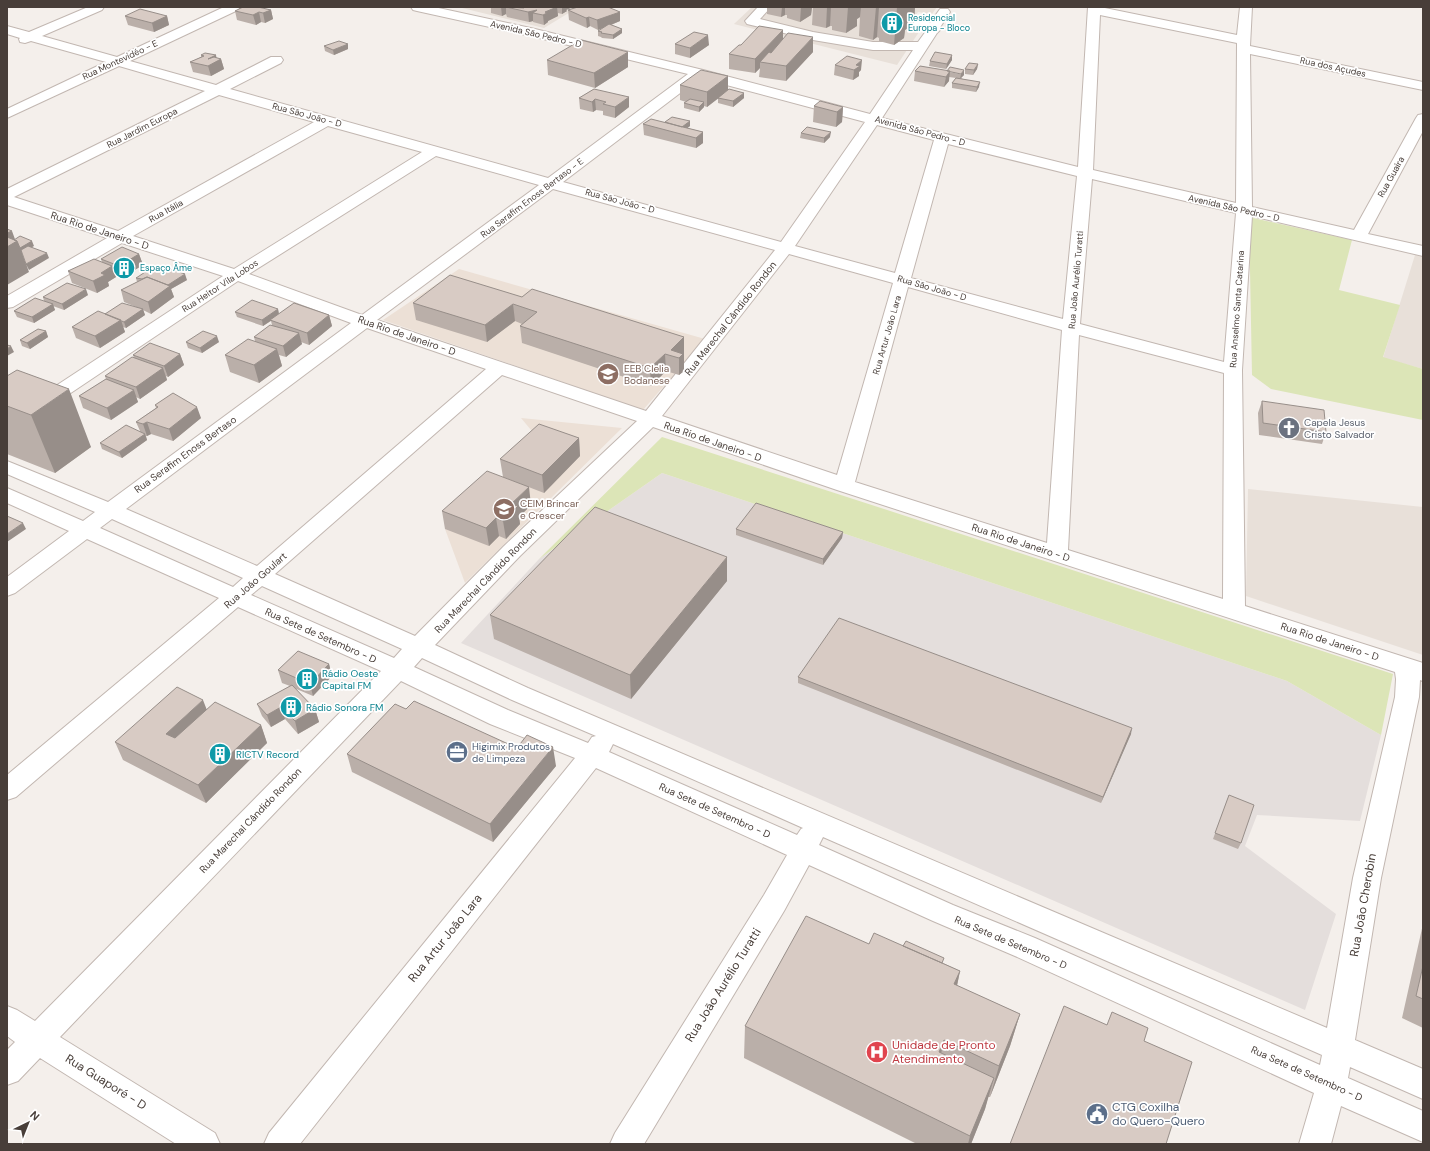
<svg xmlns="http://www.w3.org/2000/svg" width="1430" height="1151" viewBox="0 0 1430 1151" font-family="'DM Sans',sans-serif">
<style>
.residential{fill:#e8e0d9}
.industrial{fill:#e4dedc}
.education{fill:#ece0d6}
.green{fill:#dce5b7}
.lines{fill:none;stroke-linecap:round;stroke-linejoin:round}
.minor-casing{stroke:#c2b7b1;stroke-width:2}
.minor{fill:#fff;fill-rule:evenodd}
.wall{fill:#baafa9}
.shaded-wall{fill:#978e89}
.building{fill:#d8cbc4;stroke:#978e89}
.labels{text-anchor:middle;stroke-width:3.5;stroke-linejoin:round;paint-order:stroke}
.far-culture-label{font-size:9px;fill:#0d838f;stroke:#fff;text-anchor:start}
.far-street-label{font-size:9px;fill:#483e39;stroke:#fff}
.street-label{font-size:10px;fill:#483e39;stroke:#fff}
.education-label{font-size:10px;fill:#785e54;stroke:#fff;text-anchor:start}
.worship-label{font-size:10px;fill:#5b616d;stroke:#fff;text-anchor:start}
.culture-label{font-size:10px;fill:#0d838f;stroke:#fff;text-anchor:start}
.service-label{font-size:10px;fill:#4e5e75;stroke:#fff;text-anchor:start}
.near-street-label{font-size:12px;fill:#483e39;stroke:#fff}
.near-health-label{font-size:12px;fill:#be3a42;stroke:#fff;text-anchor:start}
.near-service-label{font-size:12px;fill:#4e5e75;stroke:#fff;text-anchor:start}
</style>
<rect width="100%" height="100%" fill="#f4efeb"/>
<path class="residential" d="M458,7h128l-14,4 -28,17z
M752,7h185l-5,7 -14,-2 -5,7 12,4 -28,42 -163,-41z
M1415,255l8,2v112l-40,-11z
M1248,489l175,18v148l-177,-59z"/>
<path class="industrial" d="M662,473l625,208 94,54 -21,86 -103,-6 -12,31 91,68 -31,96 -844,-367 78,-84z"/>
<path class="education" d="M459,269l246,70 -62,71 -260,-90z
M521,418l101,10 -157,155 -20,-54 96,-87z"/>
<path class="green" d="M1249,217l103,23 -13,50 61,15 -17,52 40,12v51l-152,-31 -19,-14z
M662,437l731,237 -12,61 -94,-54 -625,-208 -123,86z"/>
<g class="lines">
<g class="minor-casing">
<path id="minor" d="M88,7h16l-2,3 -60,26 75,21 107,-50h16l-2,3 -108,51 86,24 55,-28h10l2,3 -2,3 -51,26 318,89 140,-104 -153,-37 -118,-26 -4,-1 -2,-3h23l101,22 168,41 167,44 43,-64h-40l-60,-10 -66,-16 -2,-3 13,-14h13l-11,12 53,13 60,10h45l8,-11 -9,-5 -61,-16 -2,-3h20l51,13 5,3 10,-14h8l2,3 -11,17 1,1 -3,3 -55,85 196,49 10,-160h12l137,28 3,-28h12l-2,39 173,36v8l-173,-36 2,153 102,23 62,-112 2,-3 5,-1v17l-55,103 55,12v10l-171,-40 -10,154 3,236 178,57v18l-3,-1 -1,17 -38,181 -26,162 68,29v30l-73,-32 -2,11 75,33v31l-82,-36 -10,38h-32l15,-51 -299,-137 -82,-35 -124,-56 -25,46 -140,233h-34l5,-11 149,-238 23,-40 -191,-87 -296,376h-36l5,-11 306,-375 -85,-34 -89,-43 -341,356 155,96 5,11h-44l-136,-86 -22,23 -11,4v-35l8,-8 -8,-6v-30l10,4 18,11 346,-350 -143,-64 -222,190 -9,3v-25l212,-177 -132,-59 -72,54 -8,3v-19l62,-46 -62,-28v-15l76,33 12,-9 -88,-38v-13l101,41 243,-179 -113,-42 -224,150 -7,2v-15l216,-142 -101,-33 -109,64 -6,1v-12l100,-58 -100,-33v-16l198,-98 -86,-25 -112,52v-9l99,-47 -75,-21 -6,2 -5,-1 -1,-3 1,-1 -13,-4v-8l22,6zM1100,15l137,28 -1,160 -143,-33zM700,78l165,44 -84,120 -218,-60zM219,95l95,27 -196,109 -104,-34zM877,125l57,15 -39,133 -100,-27zM328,126l94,26 -188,117 -101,-33zM948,144l129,32 -14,143 -152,-41zM436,156l103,29 -177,130 -113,-41zM1092,179l144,34 -12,149 -144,-38zM553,189l222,61 -129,161 -269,-91zM789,254l104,29 -56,192 -175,-59zM908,287l154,43 -15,213 -192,-61zM367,328l119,41 -229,197 -131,-57zM1079,335l145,38 -1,226 -155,-49zM502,375l135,46 -133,125 -89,90 -140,-62zM653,427l184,63 558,182 1,7 -1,18 -42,181 -26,150 -799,-340 -93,-43 85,-89zM112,519l131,59 -10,9 -133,-59zM262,586l140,63 -8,9 -143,-63zM422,658l90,42 84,36 -4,1 -4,6 -80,-33 -94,-43zM613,744l190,84 -2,1 -4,6 -188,-83zM823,837l499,218 -2,10 -285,-127 -82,-33 -134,-60z"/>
</g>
<use href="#minor" class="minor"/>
</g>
<path class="wall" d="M491,7h82l-7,3 1,1 -5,3 -4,-1v3l-10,5v1l-4,3 -11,-3v-1l-4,1 -22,-5 -1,-3 -4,2 -11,-3z
M767,7h148l-1,16 -9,7 -1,8 -10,7 -15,-4v-3l-2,-1 -4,3 -14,-4 1,-19 -3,2v7l-11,7 -14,-3v-4h-2l-4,2 -14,-3 1,-18 -1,1 -1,7 -11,7 -13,-4v-3h-2l-4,2 -14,-3z
M271,10l2,9 -8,4 -4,-1 -5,3 -19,-5 -2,-9z
M568,10l52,2v9l-9,4 11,4v4l-9,6 -11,-1 -1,-1 -3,-1v-5l7,-4 -7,3 -8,-4 -3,2 -18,-8z
M125,16h42l2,9 -15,7 -26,-7z
M783,30v9l30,13 -27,29 -27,-4 1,-9 -5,5 -26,-4v-15l12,-9z
M675,44l34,1 -19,13 -15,-4z
M324,46l24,3 -14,6 -9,-4z
M201,55h15v3l5,1 3,10 -13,7 -18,-4 -3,-10 11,-5z
M547,60l81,7 -33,21 -47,-13z
M952,60l-6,9 -17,-3 1,-5z
M978,64l-1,5 -4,6 -8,-1v-5z
M835,65l26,5 -2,2v4l-6,4 -19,-5z
M920,66l44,9 -3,3 18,9 -3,5 -24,-4v-5l4,-5 -7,-1v4l-5,6 -30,-6 1,-10z
M728,76v14l16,8 -11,9 -15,-4v-5l-11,9 -3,-1v1l-5,5 -15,-4v-5l2,-1 -6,-2v-15z
M594,89l35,18 -14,11 -12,-3v-4l-7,-1 -3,2 -13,-3 -1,-11z
M814,106l29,1 -1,15 -6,5 -23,-5z
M690,121v5l-3,2 16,4v11l-7,5 -52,-13 -1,-11 22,-2z
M801,133l29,4 -6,6 -24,-5z
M139,254l4,11 -20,12 -8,-3 1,3 -8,5 1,4 -12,7 -25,-10 -4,-12 34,-9 -1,-3z
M158,269l29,11 -16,9 3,8 -23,17 -8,-4 2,5 -19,13 -3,-1 2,5 -25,16 -24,-10 -4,-11 33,-13 31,-7 -12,-5 -3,-12 16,-8 -1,-4z
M88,295l-24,15 -11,-4 2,4 -21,13 -17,-6 -3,-6 30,-10 -1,-4z
M522,297l162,40v34l-5,4 -13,-4 -15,15 -129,-43 -2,-17 2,-2 -7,-3 -28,21 -71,-22 -3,-17z
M278,309l1,5 50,1 3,11 -23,19 -8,-3 1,2 -16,13 -7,-2 3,11 -23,17 -29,-11 -5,-17 30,-14 -1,-4 18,-12 -1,-4 -8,5 -26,-9 -2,-5z
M46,331l2,6 -18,12 -8,-3 -2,-6z
M186,342h33l-17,11 -14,-5z
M180,354l4,11 -16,12 -2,-1 1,4 -27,19 -4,-2 2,5 -27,18 -28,-12 -4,-12 27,-17 -1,-3 29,-18 -1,-3z
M7,376l84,71 -36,26 -48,-19z
M1262,401l64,31 -4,12 -63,-9 -1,-22z
M155,405l46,13 -28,23 -22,-7 -4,2h-1l1,4 -25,18 -20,-9 -2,-6 40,-12 -4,-9 20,-14z
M579,438l1,18 -36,37 -41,-16 -3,-18z
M531,505l-12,12 1,7 -14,15 -7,-3 -10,10 -44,-17 -3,-18z
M736,529l107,3 -1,6 -19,27 -87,-30z
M727,581l-96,118 -137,-60 -4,-24z
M329,664l3,12 -19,20 -19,-8 21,21 4,13 -21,12 -13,-15 -14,8 -9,-11 -5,-12 33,-18 -8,-3 -4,-13z
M798,677l333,57 -30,69 -303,-120z
M207,709l54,16 6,18 -61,60 -83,-43 -8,-18z
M406,709l111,39 39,18 -63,76 -141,-70 -5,-18z
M1229,795l12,48 -3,6 -25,-10z
M1423,924v104l-21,-10z
M869,944l74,19 17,8 -3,15 63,28 -10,32 -20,51h-2l-3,12 -14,35h-54l-173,-86 1,-32z"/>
<path class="shaded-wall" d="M501,7h8h-3v7l-4,2z
M557,7l1,9 -10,5v1l-4,3 -1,-10 2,-3z
M562,7h11l-7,3 1,1 -5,3z
M782,7h3v8l-4,2z
M801,7h11l-1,8 -11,7z
M827,7h4l-1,19 -4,2z
M848,7h13l-1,10 -3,2v7l-11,7z
M876,7h3l-2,30 -4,3z
M897,7h18l-1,16 -9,7 -1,8 -10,7z
M271,10l2,9 -8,4 -2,-10z
M537,10l-4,3v8l-4,1 -1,-10z
M259,12l2,10 -5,3 -3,-10z
M620,12v9l-22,9 -1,-10z
M167,16l2,9 -15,7 -2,-9z
M589,17l1,9 -3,2 -1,-10z
M622,29v4l-9,6v-4z
M783,30v14l-23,18v6l-5,5v-14z
M708,35l1,10 -19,13v-10z
M813,37v15l-27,29v-15z
M348,44v5l-14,6 -1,-5z
M628,52v15l-33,21 -1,-15z
M216,55l1,6 4,-2 3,10 -13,7 -3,-10v-7z
M952,55v5l-6,9 1,-5z
M862,60l-1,10 -2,2v4l-6,4 1,-10 2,-5z
M978,64l-1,5 -4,6 1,-5z
M964,70v5l-4,4 1,-5z
M950,71l-1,10 -5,6 2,-10z
M728,76v15l-21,16v-15z
M980,82l-1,5 -3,5 1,-5z
M744,93v5l-11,9v-6z
M629,97v10l-14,11v-11z
M595,99l1,11 -3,2 -1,-10z
M704,102v5l-5,5v-5z
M843,107l-1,15 -6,5 1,-15z
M690,121v5l-8,6v-5z
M703,132v11l-7,5v-10z
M831,132l-1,5 -6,6v-5z
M12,231l4,11 1,-1h15l2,5 -12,7 7,19 -22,13v-52z
M47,253l2,5 -20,12 -3,-6z
M139,254l4,11 -20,12 -4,-11z
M112,266l4,11 -8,5 1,4 -12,7 -4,-12 8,-8z
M185,274l2,6 -16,9 3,8 -23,17 -3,-12 17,-15z
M86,289l2,6 -24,15 -2,-6z
M53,304l2,6 -21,13 -2,-6z
M513,304l2,17 -28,21 -2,-17z
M143,309l2,6 -19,13 -2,-6z
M278,309l1,6 -16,11 -1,-6z
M329,315l3,11 -23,19 -2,-12z
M121,320l4,12 -25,16 -5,-12z
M46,331l2,6 -18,12 -3,-6z
M299,333l3,11 -16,13 -3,-11z
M217,336l2,6 -17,11 -2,-5z
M684,337v34l-5,4v-17l-8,-8z
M11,346l3,6 -7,4v-7z
M277,349l5,17 -23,17 -5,-18z
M180,354l4,11 -16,12 -4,-11z
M665,354l1,17 -15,15 -1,-18z
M163,368l4,12 -27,19 -4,-12z
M69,389l22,58 -36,26 -24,-58z
M134,390l4,12 -27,18 -4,-12z
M197,407l4,11 -28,23 -4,-12z
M147,422l4,12 -4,2 -4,-12z
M145,434l2,6 -25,18 -3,-6z
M579,438l1,18 -36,37 -2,-18z
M529,487l2,18 -12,12 1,7 -14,15 -3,-18 8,-17z
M496,518l3,18 -10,10 -3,-18z
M23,523l3,6 -19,13v-8z
M843,532l-1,6 -19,27v-6z
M727,557v24l-96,118 -1,-24z
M329,664l3,12 -19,20 -3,-12z
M203,700l7,18 -36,34 -8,-18z
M281,707l4,12 -14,8 -4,-12z
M315,709l4,13 -21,12 -3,-13z
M261,725l6,18 -61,60 -8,-18z
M1132,728l-1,6 -30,69 2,-6z
M553,747l3,19 -63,76 -3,-18z
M960,971l-7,33 1,-20z
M1020,1014l-10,32 -20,51 9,-31z
M944,1040l-7,32 2,-20z
M994,1078l-9,31 -14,35h-3l2,-8z"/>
<path class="building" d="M243,7h15l13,3 -8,3 -4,-1 -6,3 -18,-4z
M506,7l18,1v-1h33l-12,5 2,1 -4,2 -10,-2 4,-3 -9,2z
M578,7h30l12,5 -23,8 -8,-3 -3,1 -18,-8z
M140,9l27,7 -15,7 -27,-7z
M609,24l13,5 -9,6 -12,-2 1,-1 -4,-1z
M759,26l24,4 -28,29 -26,-5 10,-9h2z
M694,32l14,3 -18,13 -15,-4z
M788,33l25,4 -27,29 -26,-4 9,-10 2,1z
M581,40l47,12 -34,21 -47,-13z
M339,41l9,3 -15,6 -9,-4z
M935,52l17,3 -5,9 -17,-3z
M205,53l11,2 -8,4 6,-2 7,2 -13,7 -18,-4 14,-6 -3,-1z
M847,56l15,4 -6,5 4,1 -6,4 -19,-5z
M969,63l9,1 -4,6 -9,-1z
M920,66l30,5 -4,6 -31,-6z
M950,67l14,3 -3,4 -14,-3z
M701,70l27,6 -21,16 -27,-7z
M956,78l24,4 -3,5 -25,-4z
M594,89l35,8 -14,10 -12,-3 3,-2 -11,-3 -3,3 -13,-4z
M729,89l15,4 -11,8 -15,-3z
M690,99l14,3 -5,5 -15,-4z
M820,101l23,6 -6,5 -23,-6z
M672,117l18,4 -8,6 -17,-5z
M651,119l52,13 -7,6 -53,-14z
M807,127l24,5 -7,6 -23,-5z
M7,229l5,2 -5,2z
M20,236l12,5 -12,7 -3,-7 -3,-1z
M7,237l10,4 -10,6z
M28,246l19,7 -21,11 -5,-14z
M122,247l17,7 -20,12 -18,-7z
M94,259l18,7 -11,7 4,2 -12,6 -25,-10z
M161,266l24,8 -17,11 -21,-8 -5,2 -6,-1 17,-11 5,2z
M450,275l72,22 10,-8 152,48 -13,13 12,4 -4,4 -14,-4 -15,14 -130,-42 17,-14 -24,-8 -28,21 -72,-22z
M147,277l23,9 -22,16 -27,-12z
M67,283l19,6 -24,15 -19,-7z
M35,298l18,6 -21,13 -18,-6z
M252,300l26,9 -16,11 -27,-8z
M122,303l21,6 -19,13 -19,-8z
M294,303l35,12 -22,18 -37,-13z
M98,311l23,9 -26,16 -23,-9z
M270,325l29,8 -16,13 -29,-9z
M38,329l8,2 -19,12 -7,-3z
M203,331l14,5 -17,12 -14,-6z
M248,339l29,10 -23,16 -29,-10z
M150,343l30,11 -16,12 -31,-11z
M7,345l4,1 -4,3z
M132,357l31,11 -27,19 -31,-11z
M17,370l52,19 -38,26 -24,-9v-30z
M106,379l28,11 -27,18 -28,-12z
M173,393l24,14 -28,22 -22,-7 -4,2 -7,-2 22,-15 -3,-2z
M1262,401l62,9 2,22 -63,-9z
M539,424l40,14 -37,37 -42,-16z
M126,425l19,9 -26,18 -19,-9z
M487,471l42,16 -18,17 7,2 -15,15 -7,-3 -10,10 -44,-17z
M756,503l87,29 -20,27 -87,-30z
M595,507l132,50 -97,118 -140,-60z
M7,516l16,7 -16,11z
M839,618l293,110 -29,69 -305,-120z
M298,651l31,13 -19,20 -32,-14z
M292,685l23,24 -20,12 -14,-14 -14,8 -10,-11z
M177,687l26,13 -37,34 9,4 40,-36 46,23 -63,60 -83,-43z
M414,701l103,47 10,-13 26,12 -63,77 -143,-70 48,-50 11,5z
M1229,795l25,10 -13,38 -26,-10z
M806,916l63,28 5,-11 86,38 -6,13 66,30 -21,52 -55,-26 -5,12 55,26 -24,58 -225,-110z
M906,941l38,17 -2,5 -39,-17z
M1423,966v33l-7,-3z
M1064,1006l43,19 5,-13 36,16 -4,13 48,21 -26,82h-156z"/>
<defs>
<g id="building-disc" transform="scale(1.15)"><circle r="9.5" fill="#0f9aa8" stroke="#fff"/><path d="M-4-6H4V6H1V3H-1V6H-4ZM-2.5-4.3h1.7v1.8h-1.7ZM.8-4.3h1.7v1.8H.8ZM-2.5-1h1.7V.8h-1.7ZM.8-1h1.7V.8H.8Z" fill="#fff"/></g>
<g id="school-disc" transform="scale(1.15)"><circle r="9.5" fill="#8d6e63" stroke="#fff"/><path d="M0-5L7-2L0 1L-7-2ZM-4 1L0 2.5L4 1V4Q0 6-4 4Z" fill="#fff"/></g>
<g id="church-disc" transform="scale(1.15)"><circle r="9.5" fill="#6b7280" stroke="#fff"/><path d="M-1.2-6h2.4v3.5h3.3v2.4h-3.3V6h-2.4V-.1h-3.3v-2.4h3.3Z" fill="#fff"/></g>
<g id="office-disc" transform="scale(1.15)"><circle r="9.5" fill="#5c6f8a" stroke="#fff"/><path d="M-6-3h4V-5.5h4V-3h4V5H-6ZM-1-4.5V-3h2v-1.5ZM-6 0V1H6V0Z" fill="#fff"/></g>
<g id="hospital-disc" transform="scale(1.15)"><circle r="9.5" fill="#e0444e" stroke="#fff"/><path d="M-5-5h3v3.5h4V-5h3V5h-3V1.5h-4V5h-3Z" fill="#fff"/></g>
<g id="civic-disc" transform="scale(1.15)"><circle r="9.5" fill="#5c6f8a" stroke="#fff"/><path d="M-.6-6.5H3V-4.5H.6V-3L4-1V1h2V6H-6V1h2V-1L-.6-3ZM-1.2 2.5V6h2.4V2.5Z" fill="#fff"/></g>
</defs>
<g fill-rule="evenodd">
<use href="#building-disc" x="892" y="23"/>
<use href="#building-disc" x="124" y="268"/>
<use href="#school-disc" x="608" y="374"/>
<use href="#church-disc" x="1289" y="428"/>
<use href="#school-disc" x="504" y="509"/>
<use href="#building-disc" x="307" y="679"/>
<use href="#building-disc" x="291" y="707"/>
<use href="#office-disc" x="457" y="752"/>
<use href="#building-disc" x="220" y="754"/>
<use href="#hospital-disc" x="877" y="1052"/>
<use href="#civic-disc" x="1097" y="1114"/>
</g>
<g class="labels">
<g class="far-culture-label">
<text x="908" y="21">Residencial<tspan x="908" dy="10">Europa - Bloco</tspan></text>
<text x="140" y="271">Espaço Âme</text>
</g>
<g class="far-street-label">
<text transform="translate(536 34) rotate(13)" y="3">Avenida São Pedro - D</text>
<text transform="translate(120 60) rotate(-25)" y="3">Rua Montevidéo - E</text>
<text transform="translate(1333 67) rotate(12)" y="3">Rua dos Açudes</text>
<text transform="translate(307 115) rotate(15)" y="3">Rua São João - D</text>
<text transform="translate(142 128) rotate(-27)" y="3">Rua Jardim Europa</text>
<text transform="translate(920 131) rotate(15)" y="3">Avenida São Pedro - D</text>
<text transform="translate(1391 177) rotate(-61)" y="3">Rua Guaíra</text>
<text transform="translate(532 198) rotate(-37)" y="3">Rua Serafim Enoss Bertaso - E</text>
<text transform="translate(620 201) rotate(15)" y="3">Rua São João - D</text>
<text transform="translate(1234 208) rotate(13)" y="3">Avenida São Pedro - D</text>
<text transform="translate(166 211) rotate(-29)" y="3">Rua Itália</text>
<text transform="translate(1076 280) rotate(-85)" y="3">Rua João Aurélio Turatti</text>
<text transform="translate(220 286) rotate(-33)" y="3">Rua Heitor Vila Lobos</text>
<text transform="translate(932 288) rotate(16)" y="3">Rua São João - D</text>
<text transform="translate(1237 309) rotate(-86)" y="3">Rua Anselmo Santa Catarina</text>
<text transform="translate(887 335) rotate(-74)" y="3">Rua Artur João Lara</text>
</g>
<g class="street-label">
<text transform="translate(100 230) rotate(18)" y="4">Rua Rio de Janeiro - D</text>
<text transform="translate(730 318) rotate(-52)" y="4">Rua Marechal Cândido Rondon</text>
<text transform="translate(407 335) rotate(19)" y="4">Rua Rio de Janeiro - D</text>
<text transform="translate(713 441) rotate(19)" y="4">Rua Rio de Janeiro - D</text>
<text transform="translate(185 454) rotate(-36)" y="4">Rua Serafim Enoss Bertaso</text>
<text transform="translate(1021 542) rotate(18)" y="4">Rua Rio de Janeiro - D</text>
<text transform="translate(255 580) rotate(-41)" y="4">Rua João Goulart</text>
<text transform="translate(485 580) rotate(-46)" y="4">Rua Marechal Cândido Rondon</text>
<text transform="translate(321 635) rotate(24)" y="4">Rua Sete de Setembro - D</text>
<text transform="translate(1330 641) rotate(18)" y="4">Rua Rio de Janeiro - D</text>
<text transform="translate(715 810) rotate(24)" y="4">Rua Sete de Setembro - D</text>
<text transform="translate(250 820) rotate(-46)" y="4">Rua Marechal Cândido Rondon</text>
<text transform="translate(1011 942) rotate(23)" y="4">Rua Sete de Setembro - D</text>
<text transform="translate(1307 1073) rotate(24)" y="4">Rua Sete de Setembro - D</text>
</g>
<g class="education-label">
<text x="624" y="372">EEB Clelia<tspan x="624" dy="12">Bodanese</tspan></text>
<text x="520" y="507">CEIM Brincar<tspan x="520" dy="12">e Crescer</tspan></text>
</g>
<g class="worship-label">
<text x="1304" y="426">Capela Jesus<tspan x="1304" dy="12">Cristo Salvador</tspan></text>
</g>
<g class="culture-label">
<text x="322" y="677">Rádio Oeste<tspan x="322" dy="12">Capital FM</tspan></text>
<text x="306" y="711">Rádio Sonora FM</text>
<text x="236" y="758">RICTV Record</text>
</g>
<g class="service-label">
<text x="472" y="750">Higimix Produtos<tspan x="472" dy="12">de Limpeza</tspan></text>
</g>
<g class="near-street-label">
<text transform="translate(1363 905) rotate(-80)" y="4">Rua João Cherobin</text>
<text transform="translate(445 938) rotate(-51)" y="4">Rua Artur João Lara</text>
<text transform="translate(723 985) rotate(-58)" y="4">Rua João Aurélio Turatti</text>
<text transform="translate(106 1082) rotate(32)" y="4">Rua Guaporé - D</text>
</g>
<g class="near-health-label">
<text x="892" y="1049">Unidade de Pronto<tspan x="892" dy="14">Atendimento</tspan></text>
</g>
<g class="near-service-label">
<text x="1112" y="1111">CTG Coxilha<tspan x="1112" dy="14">do Quero-Quero</tspan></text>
</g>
</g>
<rect width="1430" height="1151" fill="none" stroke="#483e39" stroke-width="16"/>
<g transform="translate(28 1123) rotate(43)" stroke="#ffffff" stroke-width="3" paint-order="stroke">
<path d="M0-3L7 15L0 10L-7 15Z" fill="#483e39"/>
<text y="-6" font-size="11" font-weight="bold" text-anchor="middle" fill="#483e39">N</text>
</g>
</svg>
